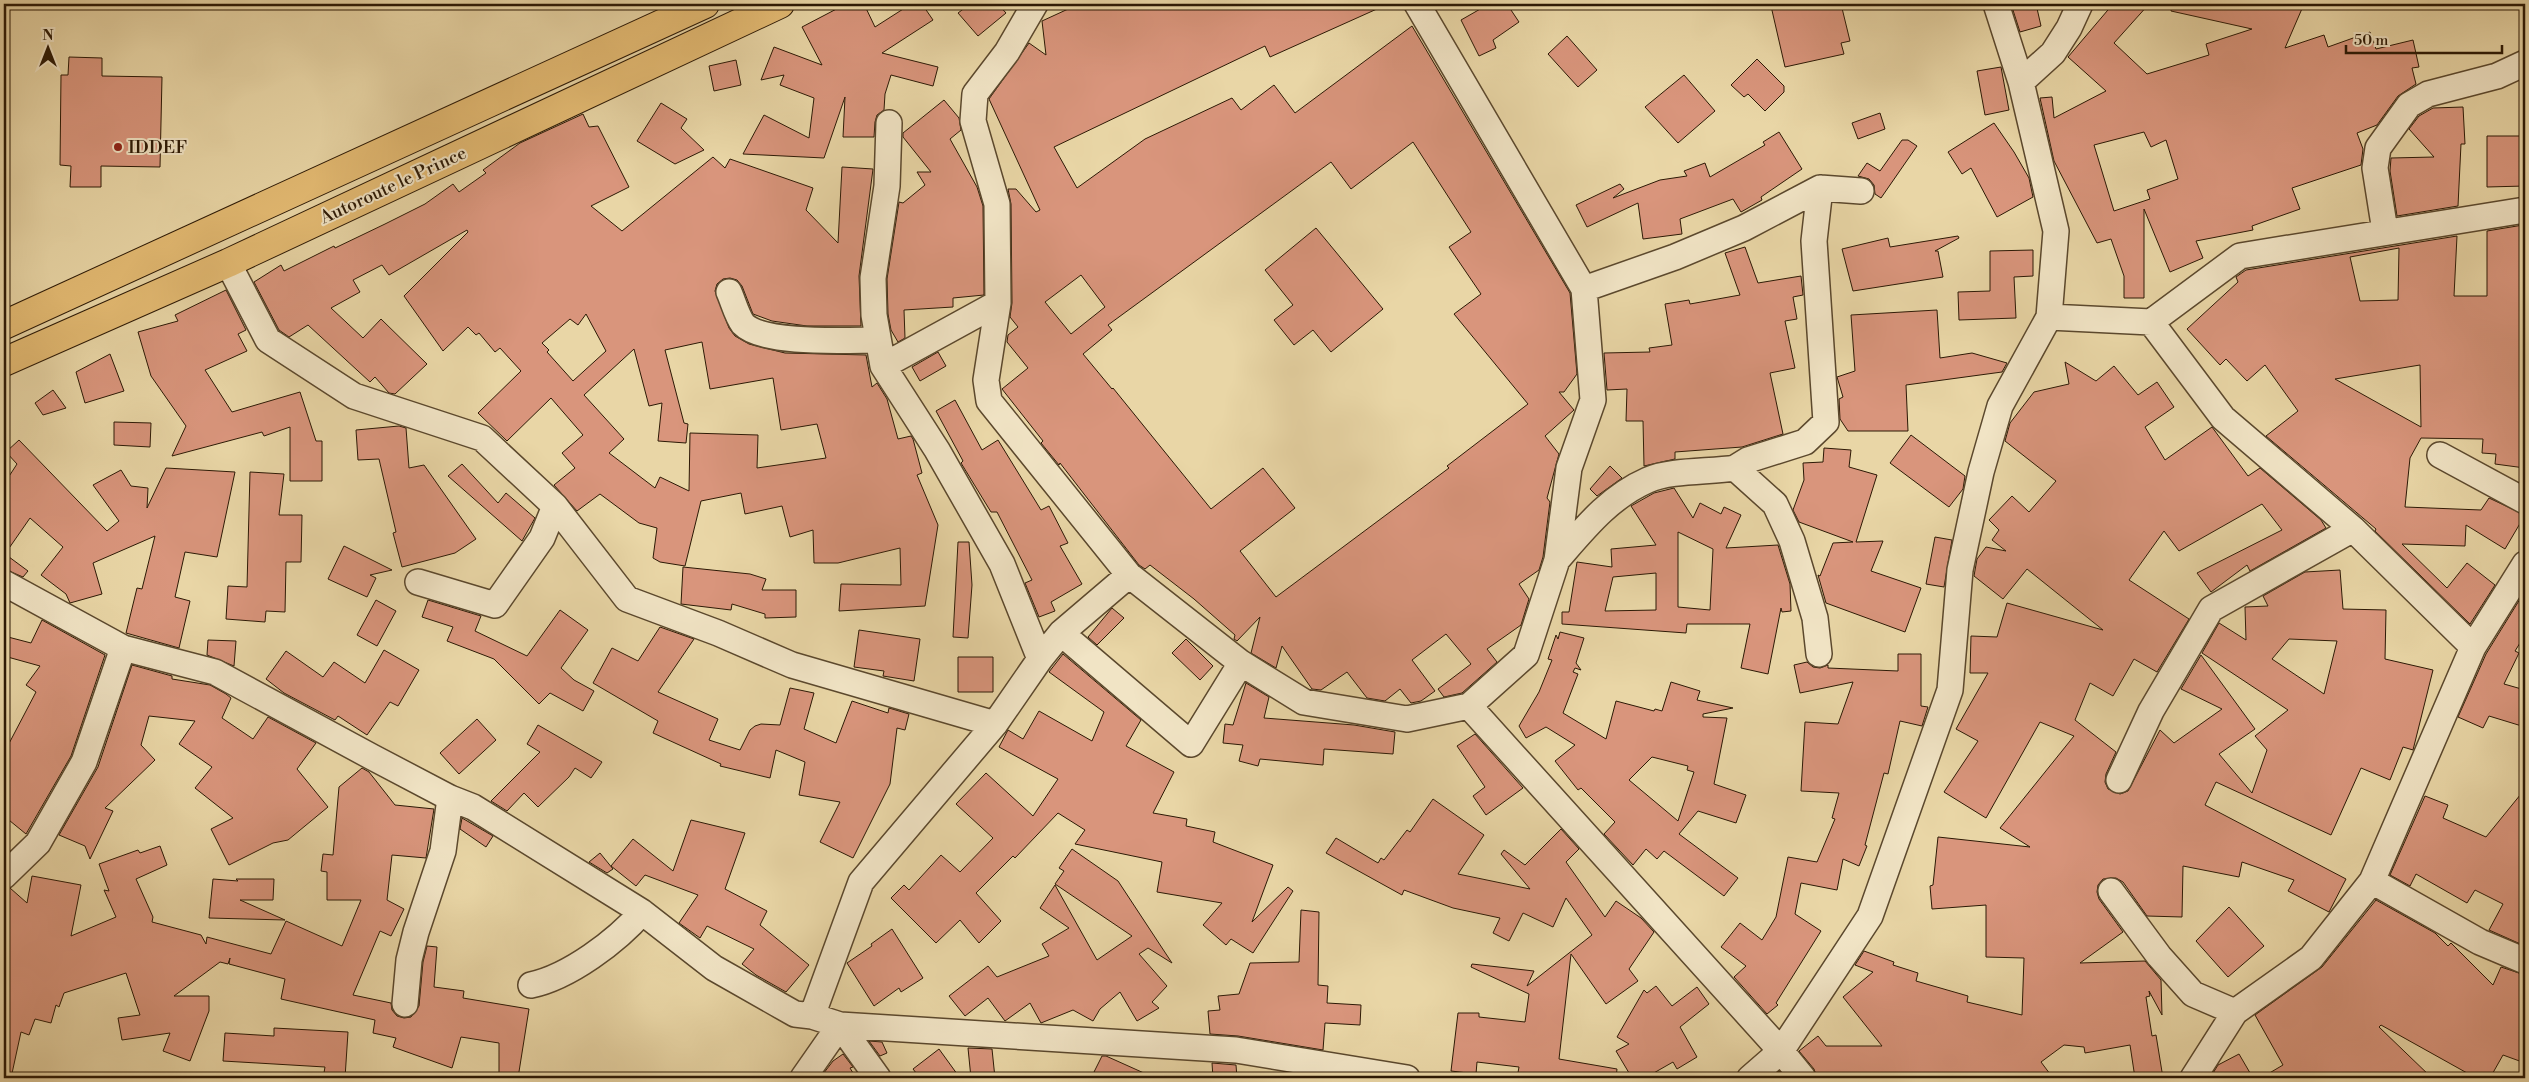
<svg xmlns="http://www.w3.org/2000/svg" width="2529" height="1082" viewBox="0 0 2529 1082" font-family="'Libre Bodoni',serif">
<style>
.building{fill:#d9957c;stroke:#2c1905;fill-rule:evenodd}
.lines{fill:none;stroke-linecap:round;stroke-linejoin:round}
.minor-casing{stroke:#5b482d;stroke-width:28}
.major-casing{stroke:#2c1905;stroke-width:30}
.minor{stroke:#f1e4c5;stroke-width:25}
.major{stroke:#e4bb73;stroke-width:28}
.poi-dot{fill:#8f2418;stroke:#f1e4c5;stroke-width:2}
.labels{text-anchor:middle;stroke-width:4;stroke-linejoin:round;paint-order:stroke}
.poi-label{font-size:18px;fill:#2c1905;stroke:#f1e4c5;text-anchor:start}
.street-label{font-size:18px;fill:#2c1905;stroke:#f1e4c5}
</style>
<rect width="100%" height="100%" fill="#e9d6a6"/>
<filter id="stains"><feTurbulence type="fractalNoise" baseFrequency=".004" numOctaves="4"/><feColorMatrix values="0 0 0 0 .2 0 0 0 0 .09 0 0 0 0 .02 0 0 0 .5 -.17"/></filter>
<radialGradient id="worn" r=".72"><stop offset=".6" stop-color="#630" stop-opacity="0"/><stop offset="1" stop-color="#630" stop-opacity=".3"/></radialGradient>
<path class="building" d="M846,4h18l11,23 36,-23h11l11,16 -51,33 56,14 -5,19 -42,-11 -6,19 -1,16 -7,5 -2,7 -1,15h-31l2,-40 -21,61 -81,-4 21,-39 45,23 5,-40 -34,-13 4,-10 -23,5 13,-33 48,18 -20,-38z
M970,4h28l8,9 -28,23 -20,-23z
M1079,4h309l-118,53 -5,-11 -211,101 23,41 68,-49 87,-41 9,12 33,-25 21,28 117,-87 158,267 7,81 -13,18h-5l15,18 -29,26 14,18 -12,44 3,4 -7,55 -4,13 -20,14 10,15 -8,26 -34,24 10,13 -35,31 -18,4 -6,-8 33,-25 -25,-30 -34,26 23,31 -14,10 -10,2 -11,-14 -15,12 -18,-3 -20,-26 -26,18 -9,-1 -30,-43 -6,22 -25,-15 9,-36 -23,24 -3,-2 1,-4 -41,-36 -44,-34 -5,4 -6,-4 -79,-102 -1,2 -18,-22 2,-2 -41,-52 26,-21 -21,-26 1,-7 10,-8 -8,-10 2,-14 -1,-99 -3,-15h8l20,23 4,-2 -51,-111 40,-56 17,12 -4,-34zM1413,142l58,90 -22,15 32,47 -27,20 74,90 -81,62 2,2 -173,129 -36,-46 55,-43 -32,-40 -52,41 -98,-121 -1,1 -29,-35 29,-24 -4,-5 223,-163 20,27zM1081,275l24,32 -34,27 -26,-32z
M1489,4h18l12,18 -26,18 3,8 -17,8 -18,-36z
M1781,4h60l9,37 -9,2 3,11 -59,13 -14,-61z
M2011,4h25l5,22 -21,6z
M2113,4h36l-35,39 33,31 62,-19 -3,-11 46,-15 -81,-18 1,-7h132l-19,44 39,-13 4,12 42,-15 6,17 37,-9 6,27 -7,1 4,16 -18,12 -21,29 -20,8 6,16 -2,16 -69,23 8,21 -48,17 1,4 -57,11 7,17 -33,14 -26,-63v89h-20v-22l-13,-37 -14,4 -43,-82 -14,-63 12,-1 2,21 52,-27 -38,-34zM2144,132l7,15 15,-7 12,39 -31,11 3,9 -36,12 -20,-66z
M1567,36l30,34 -19,17 -30,-33z
M69,57l33,1v18l60,1 -2,90 -59,-1v21h-31l1,-21 -11,-1 1,-90h7z
M1757,59l27,27v6l-19,19 -17,-17 -4,3 -13,-12z
M736,60l5,25 -27,6 -5,-25z
M2001,67l8,43 -24,5 -8,-44z
M1684,75l31,36 -37,32 -33,-36z
M944,100l15,18 2,12 -11,9 27,48 6,19 1,89 -31,3v9l-49,3 1,28 -7,4 -7,-12 -3,-16 -1,-35 12,-77 4,1 22,-18 -8,-13h14l-28,-35v-4z
M661,103l26,16 -6,9 23,22 -29,14 -38,-23z
M2463,107l2,37h-4l-3,62 -61,10 -7,-45 1,-13 43,-1 -25,-28 10,-13 14,-8z
M1880,113l5,16 -27,10 -6,-16z
M583,114l6,13 9,-1 31,61 -38,19 31,25 91,-74 12,11 5,-9 83,29 -7,22 32,33 4,-76 31,2 -14,107 2,50h-54l-35,-5 -19,-7 -11,-28 -5,-6 -7,-2 -7,1 -6,5 -2,7 14,37 6,8 14,8 36,9 81,2 6,32 5,-4 10,16 11,40 13,-3 2,3 9,34 -5,2 21,50 -13,81 -86,5 2,-27 60,1 -1,-37 -62,15h-24l-1,-33 -23,7 -8,-31 -37,8 -4,-21 -40,8 -16,65 -25,-4 -7,-4 4,-30 -18,-5 -39,-29 -23,17 -23,-26 21,-17 -13,-15 21,-18 -32,-37 -44,43 -29,-28 43,-42 -21,-23 -5,4 -16,-19 -3,2 -8,-8 -25,24 -39,-55 64,-64 -1,-2 -78,45 -7,-10 -29,15 7,12 -29,16 32,30 18,-19 46,45 -32,30 -6,-1 -14,-16 -5,5 -62,-57 -19,12 -10,-7 -25,-48 27,-17 3,6 50,-25 1,2 50,-24 40,-20 28,-20 6,8 27,-19 -3,-3 37,-27zM586,314l20,37 -33,30 -26,-29 2,-2 -7,-7 28,-24 8,6zM702,342l8,47 63,-11 8,52 36,-6 9,34 -69,10 1,-33 -68,-2 -1,58 -29,-14 -5,11 -46,-35 15,-14 -40,-44 50,-46 15,57 13,-3 -4,38 28,2 2,-19 -4,-1 -19,-73z
M1994,123l20,29 15,26 4,19 -36,20 -26,-49 -9,6 -14,-22z
M1779,132l23,37 -41,28 1,3 -21,12 -8,-13 -53,20 2,15 -39,5 -5,-36 -51,24 -11,-22 44,-21 4,5 -11,9 47,-18 27,-4 -3,-5 21,-8 5,14 55,-32 -2,-3z
M2487,136h38v50l-38,1z
M1902,140h6l9,6 -36,52 -6,-4 -1,-9 -5,-6 -11,-3 9,-13 13,8z
M2523,225l2,12v45h-3v58h3v128l-30,-4 1,-10 -14,-1 1,-14 -62,-1 -11,20 -5,49 76,3 8,-12 36,17 -20,34 -39,-24 -1,21 -63,-2 45,44 20,-25 28,22 -25,39 -95,-93 1,-2 -110,-93 32,-25 -33,-46 -18,16 -21,-22 -6,6 -33,-36 51,-47 -2,-5 10,-7 211,-34 -3,60h33v-65zM2399,248l-1,52 -38,1 -10,-44zM2420,365l1,62 -86,-48z
M1316,228l67,81 -52,43 -18,-22 -19,15 -20,-25 19,-15 -28,-35z
M1958,236l1,2 -24,13h3l5,26 -90,14 -11,-42 46,-11 2,9z
M1745,247l13,36 43,-7 2,19 -10,2 4,22 -12,2 10,47 -25,5 13,61 -41,13 -67,5v7l-31,7 -1,-45h-17l1,-32 -20,1 -3,-37 46,-1 -1,-4 23,-3 -7,-41 24,-4 1,4 50,-9 -15,-42z
M2033,250v26l-19,1 2,41 -57,2 -1,-28 32,-1v-40z
M226,290l20,40 -8,4 9,17 -42,19 27,42 68,-20 16,49h6v40h-32v-54l-26,9 -2,-4 -90,24 14,-30 -35,-50 -13,-44 40,-11 -3,-6z
M1937,310l3,48 32,-5 35,10 -5,9 -96,13 2,46h-60l-8,-12 -1,-20 4,-2 -6,-20 18,-6 -4,-56z
M938,352l8,14 -26,15 -8,-14z
M110,354l14,37 -39,12 -9,-31z
M2065,362l31,19 18,-15 24,29 19,-13 17,25 -29,20 20,33 47,-33 36,49 12,-8 61,52 5,8 -76,43 -3,-6 -36,27 -14,-19 85,-43 -20,-26 -83,47 -15,-20 -35,49 60,39 -32,53 -23,-13 -21,37 -23,-13 -15,37 41,32 -10,22 -1,8 3,7 12,5 8,-3 32,-61 14,13 48,-34 -41,-20 20,-34 54,74 -36,25 33,39 15,-43 -12,-14 33,-26 -86,-57 17,-30 27,17 -1,-33 23,-1 -5,-10 42,-24 35,-2 3,39 43,1 -1,49 48,11 -20,80 -10,-3 -13,33 -29,-12 -30,67 -115,-53 -11,23 141,74 -17,33 -41,-21 6,-11 -52,-18 -3,15 -56,-11 -1,51 -35,-1 -24,-34 -7,-4 -13,1 -5,6 -1,7 2,7 24,33 -43,31 65,-2 16,19 1,35 -13,-24 1,5 -4,1 6,39 4,-1 7,43h-28l-5,-33 -45,8 -1,-6 -20,-2 -23,17 12,16h-100l4,-3 -108,1 3,2h-35l-3,-9 -15,-18 19,-15 8,10h56l-39,-49 30,-25 -18,-7 9,-14 30,11 -1,3 25,8 -2,8 52,15 -1,6 55,13 2,-57 -38,-1v-52l-54,4 -2,-23 3,-1 5,-48 92,10 -30,-19 74,-92 -34,-14 -54,96 -42,-26 34,-51 -22,-12 32,-56h-18l1,-37 26,1 10,-34 96,27 -76,-61 -24,30 -29,-23 3,-17 9,-12 20,4 -14,-11 7,-10 -10,-10 23,-24 17,16 27,-31 -51,-40 5,-18 24,-31 35,-8zM2289,639l48,2 -13,53 -52,-35z
M53,390l13,18 -23,7 -8,-12z
M955,400l27,50 16,-10 43,70 8,-4 19,37 -8,3 22,38 -31,18 4,9 -16,6 -14,-34 7,-3 -35,-68h-6l-30,-49 2,-2 -27,-50z
M114,422l37,1 -1,24 -36,-2z
M399,426l7,2 3,40 15,-3 52,74 -21,14 -53,14 -9,-34 3,-1 -17,-73 -21,1 -2,-30z
M1911,435l54,41 -2,13 -14,18 -59,-44z
M19,440l88,91 12,-10 -26,-36 28,-15 10,16 17,2 -1,20 19,-40 69,4 -18,85 -32,-5 -10,45 15,4 -11,47 -53,-15 11,-45 5,1 13,-53 -62,27 9,31 -32,9 -4,-9 -25,-19 22,-28 -33,-29 -25,36 23,17 -5,6 -19,-8v-85l13,-20 -11,-12z
M1824,448l27,2 -2,17 28,8 -21,67 27,-1 -12,30 50,17 -16,44 -79,-29 -8,-28 2,1 13,-33 20,-1 -54,-20 -6,-12 11,-30 -1,-17 20,-1z
M462,464l36,39 8,-10 29,25 -13,23 -74,-65z
M1610,466l12,12 -25,18 -7,-7z
M250,472l34,2 -5,41h23l-1,47h-15l-1,50 -19,-1 -1,11 -39,-3 2,-33 19,1z
M1674,488l19,30 7,-15 21,11 3,-7 17,8 -15,33 52,-3 12,39 1,27 -9,1 -1,-4 -13,66 -27,-6 9,-44h-63l-1,9 -124,-9v-12h7l8,-50 35,5 -1,-18 45,-4 -25,-39 23,-13zM1678,532l35,17 -3,61 -32,-3zM1656,573v37l-51,1 8,-34z
M1935,537l17,3 -8,47 -18,-3z
M958,542h11l3,43 -4,53 -15,-1z
M344,546l48,24 -22,5 6,3 -9,19 -39,-18z
M683,567l67,7 16,5 -4,11h34v27l-31,1v-4l-33,-10 -1,6 -50,-6z
M2525,591v44l-10,16 4,2 -15,31 21,6v37l-36,-11 -6,12 -25,-11 28,-63z
M376,600l20,11 -19,35 -20,-11z
M428,600l53,16 -6,15 52,25 33,-46 28,20 -27,38 13,12 20,11 -11,20 -33,-18 -11,11 -45,-45 -47,-18 6,-14 -31,-10z
M1112,608l12,10 -27,27 -9,-8z
M42,620l63,35 -34,101 -45,78 -22,-18v-63l32,-61 -10,-7 14,-19 -36,-10v-2l4,-17 23,6z
M660,627l34,12 -36,53 60,27 -9,21 31,10 10,-20 5,-4 6,-2 19,1 10,-37 24,5 -10,36 32,14 16,-42 36,12 1,-5 20,6 -4,16 -8,-2 -7,56 -37,74 -33,-16 20,-40 -41,-7 6,-33 -29,-12 -6,28 -50,-12 1,-2 -68,-31 5,-12 -65,-38 19,-35 26,13z
M859,630l61,9 -6,42 -31,-5 1,-5 -30,-4z
M1560,632l24,6 -8,25 5,7 -6,-2 -2,4 5,2 -15,39 43,26 10,-38 38,10 1,-2 7,2 9,-29 29,9 -3,9 36,8 -30,6v3l24,1 -13,66 32,11 -10,28 -38,-12 -19,23 59,44 -14,18 -60,-45 -7,8 -11,-10 -13,16 -29,-31 11,-12 -34,-34 -3,2 -23,-29 20,-16 -29,-18 -20,11 -7,-12 20,-34 13,-32 -4,-1 8,-24 2,4zM1652,757l36,9 -1,4 7,2 -16,49 -49,-41z
M1186,639l27,27 -13,14 -28,-27z
M208,640l28,1 -2,25 -27,-11z
M384,650l35,20 -21,36 -8,-4 -23,33 -29,-19 -3,4 -51,-27 -18,-14 20,-28 37,26 11,-15 31,21z
M1063,654l78,66 -15,26 48,26 -21,41 34,6 -1,7 29,6 -2,10 60,23 -21,57 36,-35 5,4 -40,62 -22,-14 -5,6 -23,-20 19,-22 -65,-11 5,-30 -87,-18 10,-14 -27,-17 -43,45 -2,-2 -37,37 25,28 -22,22 -19,-23 -24,23 -45,-45 13,-13 5,5 32,-35 19,17 33,-34 -37,-34 30,-31 47,43 25,-37 -59,-32 9,-17 15,9 16,-28 53,30 12,-29 -55,-40z
M1898,654h23v52l7,1 -6,19 -22,-5 -12,53 -4,-1 -19,72 2,1 -8,20 -16,-7 -6,31 -36,-7 -6,31 26,17 -45,72 2,2 -11,9 -33,-37 12,-11 -25,-19 19,-24 22,17 14,-23 12,-60 29,5 18,-43 -3,-1 7,-25 -38,-2 4,-69 33,2 15,-42 -53,11 -6,-28 13,-3 6,5 7,1 8,-3v3l70,3z
M958,657h35v35h-35z
M132,665l40,11v3l38,6 16,9 5,4 -9,20 31,21 15,-22 48,26 -19,26 31,38 -40,33 -15,3 -44,22 -18,-36 22,-11 -38,-30 17,-21 -33,-23 16,-23 -46,-5 -8,29 14,15 -50,48 8,3 -23,48 -5,-13 -26,-11 39,-68z
M1246,683l23,14 -5,21 90,7 41,7 -2,22 -69,-5 -1,16 -63,-6 -2,7 -19,-5 4,-16 -20,-2 2,-19 8,1z
M477,719l19,21 -37,34 -19,-21z
M538,725l64,37 -11,16 -16,-10 -6,9 -31,30 -14,-14 -17,18 -16,-10 49,-49 -13,-8z
M1475,734l48,54 -37,27 -13,-19 12,-9 -28,-41z
M362,768l7,4 26,33 39,4 -8,49 -34,-3 -5,45 17,9 -13,27 -11,-5 -27,64 38,8 1,7 5,6 7,2 7,-1 8,-11 4,-44 4,-16 10,1 -3,40 30,4 -1,7 66,11 -11,69h-19v-35l-38,-6 -9,31 -59,-21 3,-9 -23,-5 2,-13 -94,-21 4,-20 -56,-15 1,-6 -2,6 -8,-2 -46,34h35v15l-19,50 -27,-10 7,-18 -48,7 -4,-22 22,-3 -14,-42 -62,20 -5,14 -3,-2 -5,18 -16,-4 -6,16 -8,-3 -10,46 -7,-1v-187l6,-2 17,15 5,-27 49,9 -10,51 45,-19 -12,-27 5,1 -10,-27 39,-14 2,3 20,-7 7,19 -31,14 17,38 -1,5 49,13 5,9 1,-7 64,17 15,-33 56,25 19,-46h-34v-28l-6,-1 2,-17 10,1 6,-68z
M2525,789v157l-36,-16 14,-26 -28,-14 -8,13 -51,-29 -6,12 -20,-11 35,-79 23,9 -5,13 43,19z
M1433,799l51,36 -26,39 72,15 -29,-35 3,-4 21,15 36,-36 18,20 -13,13 39,55 11,-16 25,17 13,14 -25,37 9,12 -32,23 -35,-50 -12,105 58,10 -1,9h-99l2,-11 -42,-5 -1,12 -25,-3 7,-58h21v4l46,5 4,-28 -58,-27 1,-3 62,7 -7,15 65,-51 -26,-37 -13,29 -30,-14 -14,28 -16,-8 7,-15 -47,-10 -49,-18 -2,5 -76,-42 10,-15 42,25 3,-5 3,2 23,-30 3,2z
M462,818l31,18 -7,11 -26,-18z
M691,820l54,13 -20,56 42,22 -7,14 49,40 -23,27 -30,-17 -14,-11 12,-15 -47,-23 -7,12 -21,-15 19,-28 -53,-20 -9,11 -25,-20 22,-27 40,32z
M1072,849l46,32 54,82 -24,-15 -9,6 28,32 -15,16 7,6 -22,13 -17,-29 -20,17 -7,12 -20,-11 -32,13 -11,-20 -25,18 -17,-23 -23,18 -16,-20 39,-30 9,11 52,-21 -7,-12 27,-16 -29,-20 15,-23 42,75 35,-24 -77,-52 9,-13 -5,-3z
M600,853l13,16 -6,4 -18,-11z
M213,879l25,2 -2,-2h38l-1,21h-33l45,20 -76,-2z
M2376,900l59,33 13,13 3,-3 42,42 8,-18 24,8v88l-22,-8 -13,23h-14l-95,-53 -2,2 53,51h-171l22,-13 -28,-50 67,-48z
M2229,907l35,39 -36,31 -32,-36z
M1301,910l18,2 -1,73 10,1 -1,17 34,2 -1,20 -35,-2 -2,27 -85,-14 -28,-2 -2,-23 12,-1 -2,-14 21,-2 11,-31 49,-1z
M892,929l31,49 -22,14 -2,-4 -25,18 -27,-43 25,-17 -1,-2z
M1656,986l16,20 25,-19 12,17 -29,23 17,30 -20,12 -4,-7 -28,16h-13l-16,-27 13,-7 -12,-7 27,-47 3,3z
M274,1028l74,4 -3,46h-22l2,-11 -102,-6 2,-28 49,3z
M869,1041l13,1 5,11 -7,3z
M968,1048l24,1 3,29h-24z
M939,1049l21,29h-40l-7,-9z
M843,1054l10,13 -3,1 6,10h-36l13,-17z
M2239,1054l14,24h-43l8,-13z
M1102,1056h4l49,22h-64z
M1212,1063l24,2 1,13h-24z"/>
<g class="lines">
<g class="minor-casing">
<path id="minor" d="M2021,82l32,-29 16,-25 11,-24
M889,123l-2,63 -14,92 1,37 9,51 54,84 65,114 38,95
M2385,231l-10,-63 3,-20 31,-43 19,-11 69,-18 28,-13
M228,263l40,77 86,56 128,42 73,68 72,93 91,34 74,32 203,59
M1584,289l91,-32 69,-29 76,-40 41,3
M729,292c4,9 8,24 14,32 20,21 105,16 134,16
M2049,317l102,5 89,-66 285,-46
M2151,322l72,96 130,111 120,118
M883,366l115,-63
M2440,455l85,46
M1735,468l13,-8 57,-18 21,-20 -12,-181 6,-53
M1557,560c27,-31 52,-63 91,-80 22,-10 62,-8 87,-12l40,36 17,37 23,77 4,36
M1129,575l112,88 63,39 103,17 62,-13 57,-51 31,-95 12,-92 24,-68 -9,-111 -167,-285
M418,582l77,23 47,-67 13,-32
M4,583l119,65 92,24 157,85 78,41 23,9 169,105 72,56 81,46 17,2 28,9 396,25 171,28
M1061,633l130,111 50,-81
M1469,706l312,345 22,27
M2119,780l32,-69 60,-102 142,-80
M4,876l34,-33 46,-81 39,-114
M2372,881l108,61 45,19
M2111,891l48,65 34,38 42,18
M531,985c38,-8 86,-44 111,-73
M405,1004l4,-44 7,-28 27,-81 7,-53
M812,1016l49,-134 134,-158 45,-65 21,-26 68,-58 -140,-174 -3,-21 12,-77 -1,-99 -24,-83 2,-27 32,-42 28,-48
M803,1078l37,-53 38,53
M1750,1078l31,-27 89,-135 80,-226 10,-120 21,-98 19,-66 49,-89 7,-86 -35,-149 -25,-78
M2193,1078l42,-66 76,-54 61,-77 101,-234 52,-83"/>
</g>
<g class="major-casing">
<path id="major" d="M4,325l701,-321
M4,362l224,-99 552,-259"/>
</g>
<use href="#minor" class="minor"/>
<use href="#major" class="major"/>
</g>
<circle class="poi-dot" cx="118" cy="147" r="5"/>
<g class="labels">
<g class="poi-label">
<text x="128" y="153">IDDEF</text>
</g>
<g class="street-label">
<text transform="translate(393 185) rotate(-25)" y="6">Autoroute le Prince</text>
</g>
</g>
<rect width="2529" height="1082" fill="none" stroke="#e9d6a6" stroke-width="20"/>
<rect x="5" y="5" width="2519" height="1072" fill="none" stroke="#2c1905" stroke-width="2.5"/>
<rect x="10" y="10" width="2509" height="1062" fill="none" stroke="#2c1905"/>
<g transform="translate(48 48)" stroke="#f1e4c5" stroke-width="4" paint-order="stroke">
<path d="M0-4L9 19L0 12L-9 19Z" fill="#2c1905"/>
<text y="-8" font-size="14" font-weight="bold" text-anchor="middle" fill="#2c1905">N</text>
</g>
<path d="M2346 45v8h156v-8" fill="none" stroke="#2c1905" stroke-width="2.5"/>
<text x="2354" y="45" font-size="15" fill="#2c1905" stroke="#f1e4c5" stroke-width="4" paint-order="stroke">50 m</text>
<rect width="100%" height="100%" filter="url(#stains)"/>
<rect width="100%" height="100%" fill="url(#worn)"/>
</svg>
